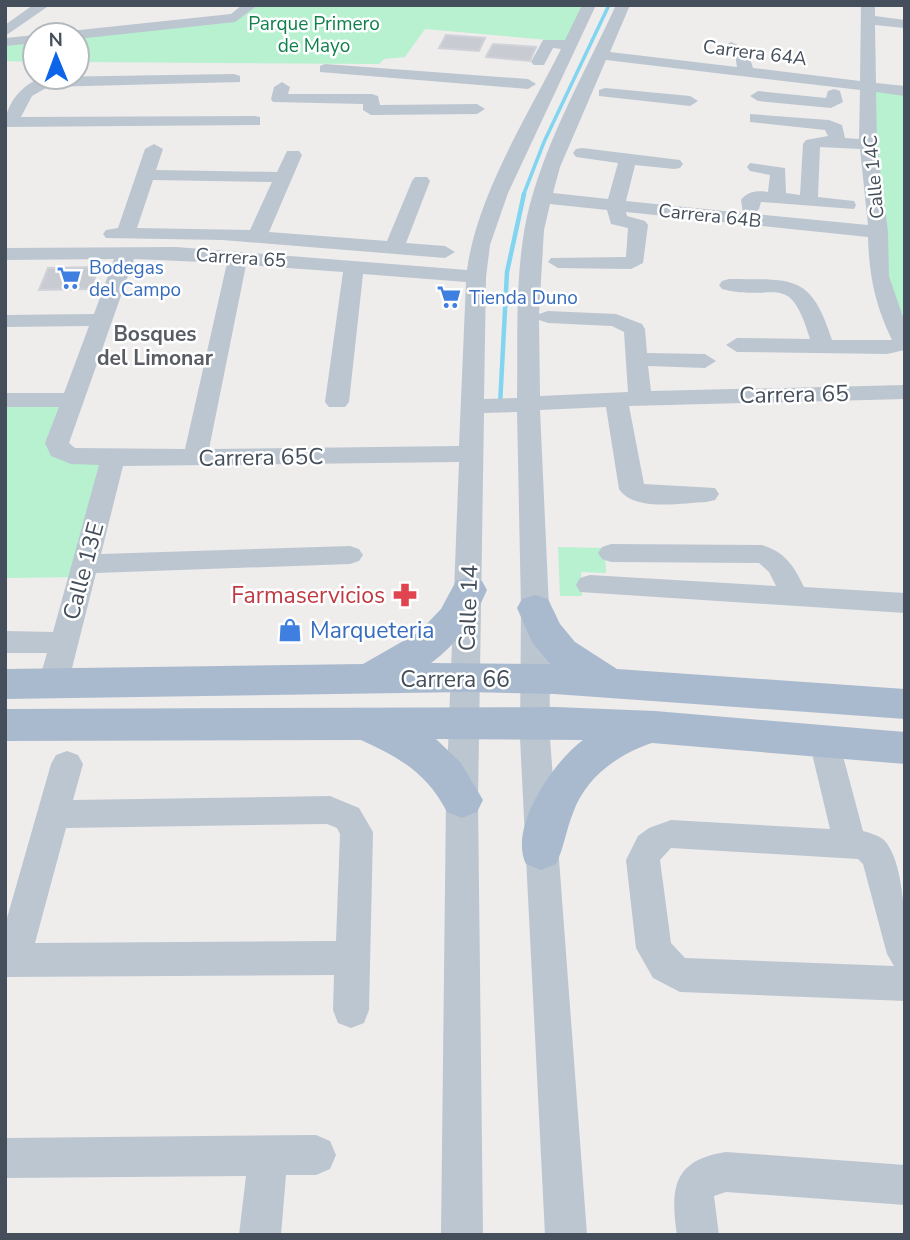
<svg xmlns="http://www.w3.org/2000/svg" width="910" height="1240" viewBox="0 0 910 1240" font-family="'Nunito Sans',sans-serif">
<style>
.green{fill:#b7f1d0}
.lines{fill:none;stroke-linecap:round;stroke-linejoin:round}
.stream-far1{stroke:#81d5f1;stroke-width:3.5}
.stream{stroke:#81d5f1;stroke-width:4.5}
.building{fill:#c9cbd2;stroke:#d0d2d9;stroke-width:2}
.minor{fill:#bcc6d0;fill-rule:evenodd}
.major{fill:#aabace;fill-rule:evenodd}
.labels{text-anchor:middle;stroke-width:5;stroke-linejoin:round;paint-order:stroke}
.far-park-label{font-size:19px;fill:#11804d;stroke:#fff}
.far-street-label{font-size:19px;fill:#444f5b;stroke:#fff}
.far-shop-label{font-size:19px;fill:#366cbe;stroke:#fff;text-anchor:start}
.far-neighbourhood-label{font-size:21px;font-weight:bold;fill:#595c62;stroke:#fff}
.street-label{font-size:23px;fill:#444f5b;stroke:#fff}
.health-label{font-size:23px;fill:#be3a42;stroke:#fff;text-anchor:end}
.shop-label{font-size:23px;fill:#366cbe;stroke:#fff;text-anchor:start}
</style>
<rect width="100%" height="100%" fill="#efecec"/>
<path class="green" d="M251,5h338l-18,37 -146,-13 -20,28 -21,2 -5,5 -302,-2v-27h-7l165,-17z
M35,39v23l-30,-1v-19z
M868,87l37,4v253l-14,-27z
M5,400h67l-12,51 53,7 -32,119 -76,1z
M558,547l47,1 1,25 -25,-1 1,24h-22z"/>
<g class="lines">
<path class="stream-far1" d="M523,196l21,-54 65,-137"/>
<path class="stream" d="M500,405l7,-133 17,-78"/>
</g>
<path class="building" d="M446,35l39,3 -6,13 -40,-3z
M493,44l43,3 -6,14 -44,-4z
M99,267l-8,22 -52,1 9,-22z"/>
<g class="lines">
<path class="minor" d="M33,5h17l-45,31v-11z
M242,5h16l-23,17 -158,17v-4h-14l7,-4 161,-17z
M582,5h14l-88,188 -18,52 -4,32 -2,122 33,-1c1,-55 -2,-111 7,-166 13,-77 60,-157 92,-227h14l-20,47 127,15 -2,-13 -11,-8 7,-4 16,7 6,19 107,13 1,-76h14v11l30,4v8l-30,-3 1,58 29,3v10l-29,-4 1,53 11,87 1,44 16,47v27l-18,4 -150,-2 -11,-7 11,-7 73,1c-21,-71 -35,-36 -88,-50l-3,-4 3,-4 7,-2c63,1 82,-6 103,61h60c-17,-35 -23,-65 -24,-103l-242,-25 1,4 18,5 3,4 -5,38 -12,6 -73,-1 -10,-6 3,-4 75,-1 2,-29 -17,-4 -4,-14 -57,-6 -6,26 -5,84 9,-3 68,3 26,10 3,5 2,24 58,1 11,7 -11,7 -57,-2 3,25 254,-6v14l-276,7 15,78 71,4 4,6 -4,6 -9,2c-24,1 -72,10 -87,-13l-13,-82 -66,3 9,198 1,130 37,497h-42l-25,-497 1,-130 -4,-196 -33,1 -6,387 5,435h-42l5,-435 13,-338 -336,4 -22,88 249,-8 9,3 4,6 -4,6 -9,3 -254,9 -28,111 -5,8 -10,3 -10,-3 -5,-8 9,-31h-42v-22l48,1 46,-167 -28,-1 -20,-8 -6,-13 14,-36h-54v-14h59l25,-67 -84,1v-12l89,-1 20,-55 -109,1v-12l171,-1 291,23c10,-75 60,-153 94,-221l-8,-1 -9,17h-10l-3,-3 12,-22h22zM606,60l254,30 -1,49 -14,-1 -3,-13 -13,-5 -79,-6v8l75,8 3,6 -22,4 -3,4 -3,51 -14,-2 -1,-25 -35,-5 -3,4 3,4 20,4 -2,17c-10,-2 -21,-1 -27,8l2,13 -117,-12 9,-36 39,4 6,-1 3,-4 -3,-4 -98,-12 -6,1 -3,4 3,4 42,6 -10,36 -55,-6 7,-26zM820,147l40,2 8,76 -114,-11 5,-5 2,-7 93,7 2,-4 -2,-4 -36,-4zM134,259l93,4 -42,186 -110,-1 -6,-5zM246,265l97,7 -18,130 4,5h16l4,-5 14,-128 103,8 -7,164 -250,3zM539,320l9,3 64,3 12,6 4,60 -88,4z
M35,35v8l-30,3v-8z
M325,64l203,15 8,5 -8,5 -208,-17v-6z
M234,74l6,2v6l-192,5 -16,9 -11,21 233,-1 6,1v8l-255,2c0,-23 17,-44 40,-50z
M282,82l8,5 -2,7h84l6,2 2,9 97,-1 8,5 -8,5 -106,1 -8,-5v-6l-90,-2 -2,-3 3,-12z
M605,88l85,8 8,5 -8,5 -91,-10v-6z
M834,89l6,2 3,11 -12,6 -73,-7 -8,-5 8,-5 68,7 2,-7z
M154,144l9,5 -7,21 121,2 10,-21h12l3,4 -33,77 118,9 25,-60 3,-4h12l3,4 -24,62 39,3 10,6 -10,6 -223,-18 -116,-2 -3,-4 3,-4 12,-2 27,-79zM153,180l119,2 -22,48 -113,-2z
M611,544l151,1c23,7 32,21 42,42l101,6v20l-325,-21 -4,-7 4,-7 10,-3 186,11 -7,-14 -10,-9 -148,-1 -9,-3 -4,-6 4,-6z
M824,729l11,3 4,9 24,90c7,2 15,4 21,9 26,27 21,122 21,161l-225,-9 -27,-14 -17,-30 -10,-88 12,-24 11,-8 22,-8 159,9 -21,-88 4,-9zM671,848l187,11 5,5 24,90 7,12 -209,-8 -14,-15 -11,-83z
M67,751l11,4 5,9 -10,36 257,-4 29,12 14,24 -4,178 -5,13 -13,5 -13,-5 -5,-13 1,-35 -329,2v-52l46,-161 5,-9zM327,824l10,4 3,6 -4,107 -301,2 31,-115z
M316,1135l14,6 6,14 -6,14 -14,6h-30l-5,60h-42l7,-59 -241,2v-40z
M726,1152l179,13v40l-179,-13 -12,4 5,39h-42c-7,-47 -4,-75 49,-83z"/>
<path class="major" d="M469,577l13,4 5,9c-13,30 -30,54 -56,73l119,1 -18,-22 -15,-34 5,-9 13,-4 13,4 12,25 15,18 42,27 288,20v30l-351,-25 -87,-2 -462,7v-30l358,-5 56,-32 22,-23 15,-28z
M556,707l99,4 250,21v32l-253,-21c-34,11 -67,35 -79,70 -7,17 -9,35 -17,51l-15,6 -15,-6c-18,-36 27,-102 57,-124l-147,-1 25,24 22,37 -6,12 -15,6 -15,-6c-20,-39 -47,-54 -86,-72l-356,1v-32z"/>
</g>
<defs>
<g id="supermarket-bare" transform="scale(1.89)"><path d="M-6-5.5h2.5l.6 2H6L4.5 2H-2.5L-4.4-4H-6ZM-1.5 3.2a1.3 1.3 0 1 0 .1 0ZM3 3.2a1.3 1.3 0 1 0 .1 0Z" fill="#3f7fe0" stroke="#fff" stroke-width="2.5" paint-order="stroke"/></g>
<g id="pharmacy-bare" transform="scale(1.89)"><path d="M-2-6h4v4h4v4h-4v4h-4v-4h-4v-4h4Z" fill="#e0444e" stroke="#fff" stroke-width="2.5" paint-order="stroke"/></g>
<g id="shop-bare" transform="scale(1.89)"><path d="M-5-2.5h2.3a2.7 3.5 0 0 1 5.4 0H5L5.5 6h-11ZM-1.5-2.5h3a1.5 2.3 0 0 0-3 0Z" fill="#3f7fe0" stroke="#fff" stroke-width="2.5" paint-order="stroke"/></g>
</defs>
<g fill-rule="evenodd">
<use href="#supermarket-bare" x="69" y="278"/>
<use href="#supermarket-bare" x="449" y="297"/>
<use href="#pharmacy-bare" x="405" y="595"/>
<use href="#shop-bare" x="290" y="630"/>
</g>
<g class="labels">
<g class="far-park-label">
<text x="314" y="30">Parque Primero<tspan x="314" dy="22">de Mayo</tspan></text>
</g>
<g class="far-street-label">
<text transform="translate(755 52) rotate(7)" y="7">Carrera 64A</text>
<text transform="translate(873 177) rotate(-95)" y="7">Calle 14C</text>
<text transform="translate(710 215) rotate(6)" y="7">Carrera 64B</text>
<text transform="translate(241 257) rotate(4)" y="7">Carrera 65</text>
</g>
<g class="far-shop-label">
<text x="89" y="274">Bodegas<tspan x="89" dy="22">del Campo</tspan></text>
<text x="469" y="304">Tienda Duno</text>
</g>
<g class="far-neighbourhood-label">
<text x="155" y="341">Bosques<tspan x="155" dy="24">del Limonar</tspan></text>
</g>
<g class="street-label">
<text transform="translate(794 394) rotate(-1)" y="8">Carrera 65</text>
<text transform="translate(261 457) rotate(-1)" y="8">Carrera 65C</text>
<text transform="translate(83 571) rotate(-75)" y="8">Calle 13E</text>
<text transform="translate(468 608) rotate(-88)" y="8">Calle 14</text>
<text x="455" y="687">Carrera 66</text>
</g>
<g class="health-label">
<text x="385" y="603">Farmaservicios</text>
</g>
<g class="shop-label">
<text x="310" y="638">Marqueteria</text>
</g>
</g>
<rect width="910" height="1240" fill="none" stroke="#444f5b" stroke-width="14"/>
<g transform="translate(56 56) rotate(359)"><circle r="33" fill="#ffffff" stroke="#b4b9bd" stroke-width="2"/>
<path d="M0-5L12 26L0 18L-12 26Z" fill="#0e64e8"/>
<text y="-10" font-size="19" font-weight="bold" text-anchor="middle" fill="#444f5b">N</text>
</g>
</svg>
